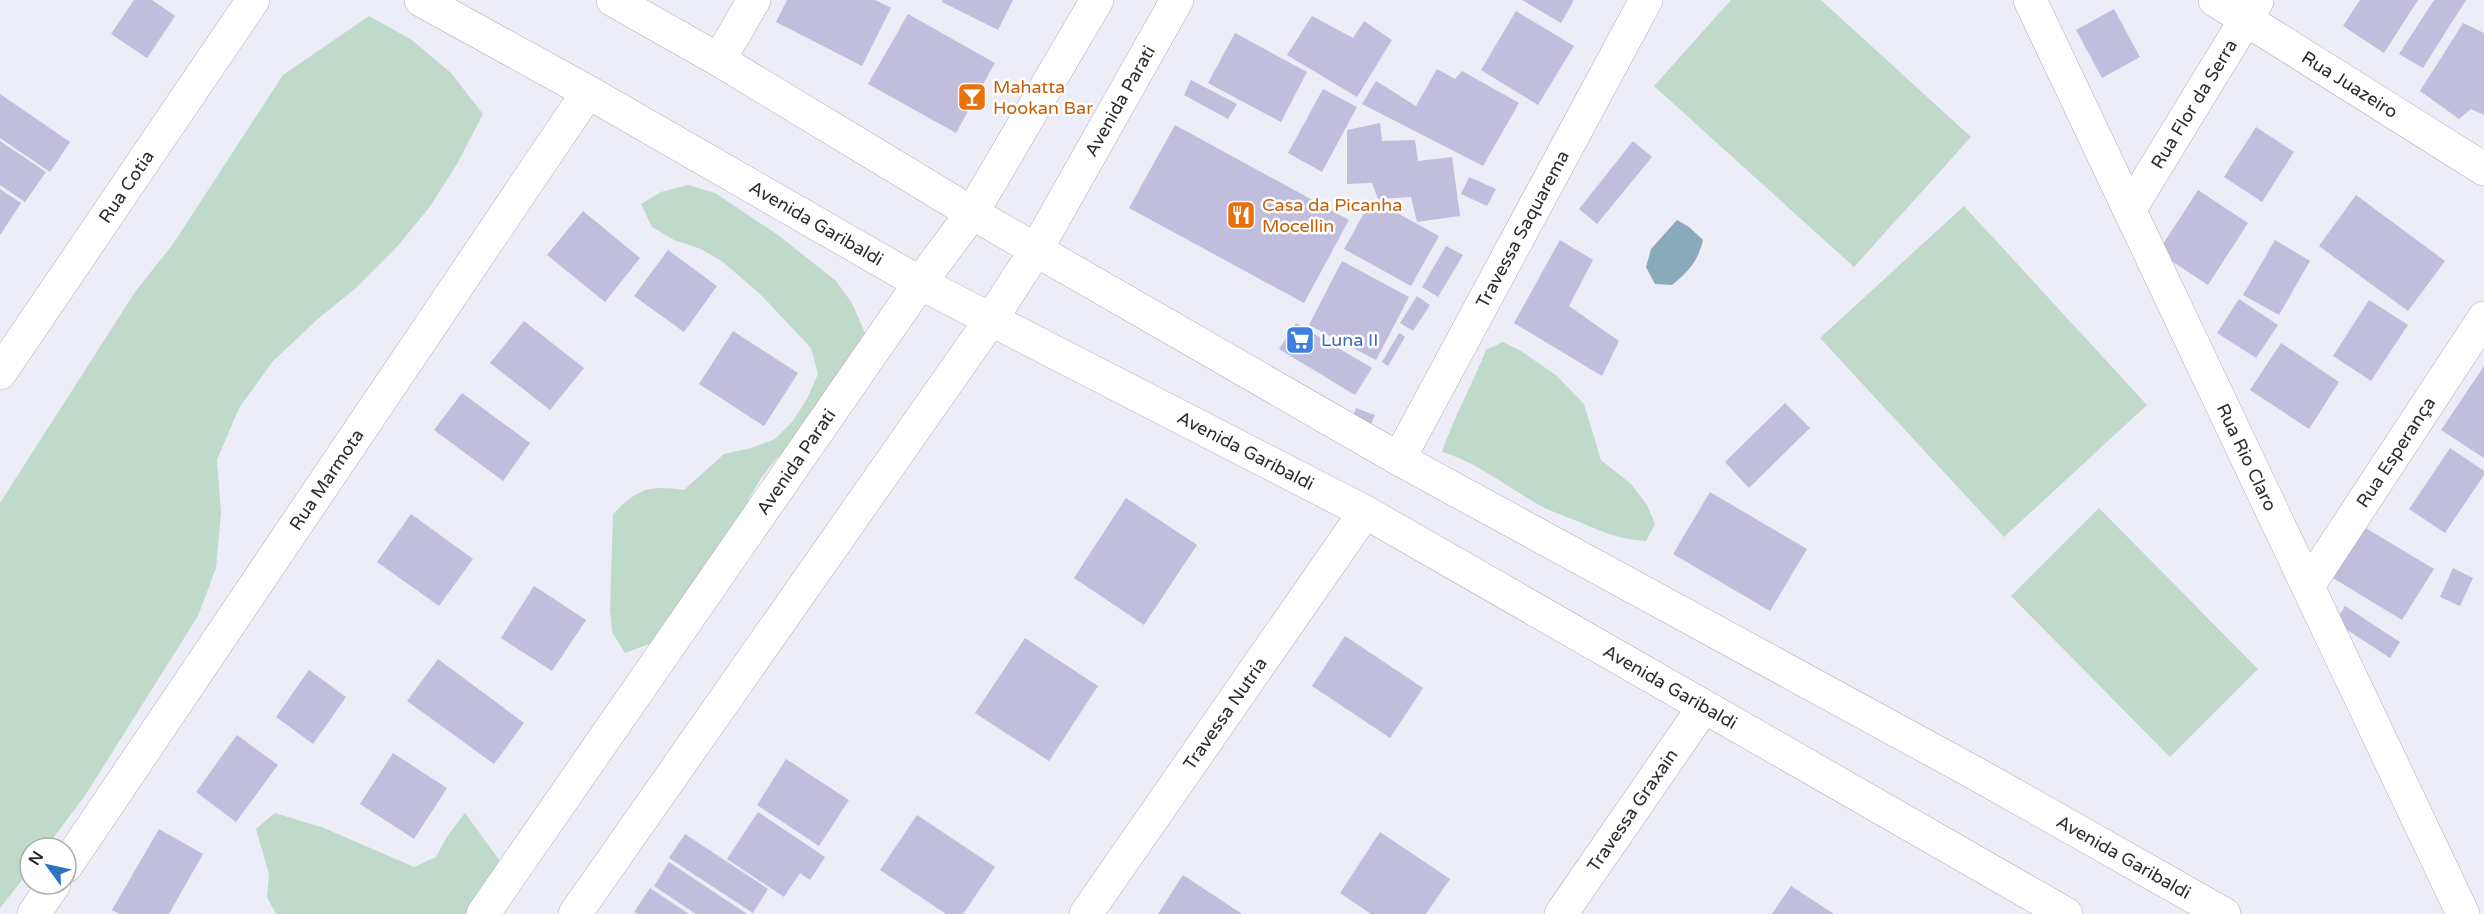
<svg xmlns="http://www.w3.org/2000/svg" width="2484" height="914" viewBox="0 0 2484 914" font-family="'Varela Round',sans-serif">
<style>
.green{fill:#bfd9cb}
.water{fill:#89aabb}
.building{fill:#c0bddd}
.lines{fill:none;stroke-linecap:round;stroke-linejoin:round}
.street-casing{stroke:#adadb7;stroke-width:34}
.secondary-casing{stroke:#adadb7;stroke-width:34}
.street{stroke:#fff;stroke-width:33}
.secondary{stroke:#fff;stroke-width:33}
.labels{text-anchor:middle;stroke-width:5;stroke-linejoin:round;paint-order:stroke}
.street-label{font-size:18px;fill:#2c2c30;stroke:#fff}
.food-label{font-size:18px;fill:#c56008;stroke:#fff;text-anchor:start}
.shop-label{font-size:18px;fill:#366cbe;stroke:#fff;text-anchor:start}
</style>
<rect width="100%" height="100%" fill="#ededf8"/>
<path class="green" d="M1731,0h90l150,137 -117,130 -200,-181z
M369,16l43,24 39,33 32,41 -26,50 -28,44 -34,41 -38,38 -38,31 -46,43 -34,47 -22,52 4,52 -5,56 -18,48 -112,178 -40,54h-16v22l-30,38v-405l135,-211 38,-48 110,-169z
M688,185l27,8 63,42 58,46 16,22 19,44 -74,96 -20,15 -16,20 -12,21 -8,23 -73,110 -19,12 -24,9 -13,-21 -2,-24 3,-94c25,-25 35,-29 71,-24l40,-36 27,-6 24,-9 17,-17 15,-23 11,-25 -7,-26 -51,-54 -37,-32 -22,-13 -27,-9 -22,-13 -11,-23 20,-12z
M1964,206l183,199 -143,132 -184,-199z
M1503,342l18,9 36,25 27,28 17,56 30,24 16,21 8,19 -9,17c-34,-3 -44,-10 -74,-22 -13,-5 -27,-10 -38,-17 -31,-18 -58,-40 -92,-50 12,-35 30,-67 44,-102z
M2099,508l159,161 -88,88 -159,-161z
M275,813l49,15 90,39 22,-10 12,-22 17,-22 48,66 -14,35h-223l-9,-17 2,-23 -13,-45z"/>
<path class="water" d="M1677,220l12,7 14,13c-5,21 -14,31 -31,45l-17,-1 -9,-17 5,-18z"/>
<path class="building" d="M134,0h18l23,16 -28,42 -36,-24z
M787,0h88l16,8 -29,58 -86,-44z
M943,0h70l-15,30 -56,-28z
M1522,0h52l-13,23z
M2360,0h58l-34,53 -41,-27z
M2434,0h32l-43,68 -24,-14z
M2114,9l26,48 -38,21 -26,-48z
M1516,11l58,35 -36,59 -57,-35z
M908,14l87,49 -39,70 -88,-49z
M1312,16l41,22 11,-17 28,19 -35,57 -70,-42z
M2463,23l21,10v82l-13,-6 -12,10 -39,-28z
M1235,33l72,39 -26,50 -73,-39z
M1437,69l18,10 7,-8 57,32 -36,63 -121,-62 14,-23 40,25z
M1191,80l46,24 -9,15 -44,-24z
M1323,89l34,18 -35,65 -34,-19z
M0,94l70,48 -20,30 -50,-34z
M1380,123l2,18 33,-1 3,21 34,-4 8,59 -43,6 -6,-25 -33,2 -6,-16 -25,1v-54z
M1175,125l174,95 -45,83 -175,-95z
M2256,127l38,25 -32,50 -38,-25z
M0,141l46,31 -21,30 -25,-17z
M1633,141l19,16 -55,67 -18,-15z
M1469,177l27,12 -9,17 -26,-12z
M0,189l21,14 -21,32z
M2198,190l50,33 -40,62 -50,-33z
M2356,195l89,66 -37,50 -89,-65z
M1372,199l67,37 -28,50 -67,-37z
M583,211l57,47 -35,44 -58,-47z
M1560,240l33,20 -24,46 50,35 -17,35 -88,-53z
M2275,240l35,21 -31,54 -36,-20z
M1446,246l17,9 -25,42 -16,-10z
M668,250l49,36 -33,46 -50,-36z
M1342,261l67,36 -33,63 -67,-35z
M1417,296l13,9 -17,26 -13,-8z
M2239,299l39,26 -22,33 -39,-25z
M2369,300l39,25 -37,56 -38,-25z
M524,321l60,47 -34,42 -60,-47z
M1296,323l76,45 -17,27 -76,-46z
M733,331l65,42 -34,53 -65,-42z
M1399,333l6,4 -17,29 -6,-4z
M2281,343l58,39 -30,47 -59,-39z
M2484,366v92l-43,-28z
M462,393l68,50 -27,38 -69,-51z
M1785,403l25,25 -61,60 -24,-26z
M1356,408l19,7 -4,9 -18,-8z
M2450,448l34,23v4l-39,58 -36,-24z
M1710,492l97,57 -37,62 -97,-57z
M1126,498l71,47 -53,80 -70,-47z
M411,514l62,45 -34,47 -62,-44z
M2364,527l70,42 -32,51 -69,-42z
M2453,568l20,10 -13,28 -20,-9z
M534,586l52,34 -34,51 -51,-33z
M2345,606l55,36 -10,16 -55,-36z
M1345,636l78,52 -33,50 -78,-52z
M1025,638l73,48 -49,75 -74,-48z
M438,659l86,64 -30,41 -87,-63z
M309,670l37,27 -33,47 -37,-27z
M237,735l41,30 -42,57 -40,-30z
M393,753l54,35 -33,51 -54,-35z
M786,759l63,41 -30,46 -62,-41z
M758,812l67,45 -15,23 -10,-7 -16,24 -57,-38z
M917,815l78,52 -32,47h-17l-66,-44z
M159,829l44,25 -34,60h-49l-8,-4z
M1380,832l70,47 -24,35h-55l-31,-21z
M685,834l83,55 -15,24 -84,-55z
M669,862l78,52h-51l-42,-28z
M1183,875l59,39h-84z
M1791,886l43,28h-62z
M650,888l39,26h-51l-4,-2z"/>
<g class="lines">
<g class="street-casing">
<g id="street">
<path id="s1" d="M2030,0l433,914"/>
<path id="s2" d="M2215,0l269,169"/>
<path d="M719,60l35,-60"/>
<path id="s3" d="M2130,209l127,-208"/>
<path d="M920,283l52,-70 125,-213"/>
<path id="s4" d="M992,318l44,-68 141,-250"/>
<path id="s5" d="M0,373l253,-373"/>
<path id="s6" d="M1399,459l247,-459"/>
<path id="s7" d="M2308,586l176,-268"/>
<path id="s8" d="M66,866l522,-774"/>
<path d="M34,914l20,-30"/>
<path id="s9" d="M1086,914l279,-402"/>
<path id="s10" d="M1561,914l142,-206"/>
</g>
</g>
<g class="secondary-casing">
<g id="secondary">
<path id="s11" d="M421,0l167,92 332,191 445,229 701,402"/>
<path id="s12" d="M613,0l106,60 253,153 427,246 583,318 242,137"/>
<path id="s13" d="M483,914l437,-631"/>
<path d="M575,914l417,-596"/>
</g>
</g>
<use href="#street" class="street"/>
<use href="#secondary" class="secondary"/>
</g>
<defs>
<g id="bar-square" transform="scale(1.5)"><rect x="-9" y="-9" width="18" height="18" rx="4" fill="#e8710a" stroke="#fff"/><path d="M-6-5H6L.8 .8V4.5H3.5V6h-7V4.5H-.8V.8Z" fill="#fff"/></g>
<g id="restaurant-square" transform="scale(1.5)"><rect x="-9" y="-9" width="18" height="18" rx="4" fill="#e8710a" stroke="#fff"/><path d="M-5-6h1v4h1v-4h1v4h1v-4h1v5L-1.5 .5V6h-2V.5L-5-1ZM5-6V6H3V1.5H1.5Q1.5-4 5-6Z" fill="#fff"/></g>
<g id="supermarket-square" transform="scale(1.5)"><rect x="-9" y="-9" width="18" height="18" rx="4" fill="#3f7fe0" stroke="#fff"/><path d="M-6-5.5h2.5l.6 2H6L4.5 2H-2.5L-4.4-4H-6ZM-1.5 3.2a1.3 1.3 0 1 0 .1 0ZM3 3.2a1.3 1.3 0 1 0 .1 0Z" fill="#fff"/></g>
</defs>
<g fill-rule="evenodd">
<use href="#bar-square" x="972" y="97"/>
<use href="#restaurant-square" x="1241" y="215"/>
<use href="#supermarket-square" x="1300" y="340"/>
</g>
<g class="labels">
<g class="street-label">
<text dy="6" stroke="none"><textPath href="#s2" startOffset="159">Rua Juazeiro</textPath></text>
<text dy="6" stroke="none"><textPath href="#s4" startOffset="252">Avenida Parati</textPath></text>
<text dy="6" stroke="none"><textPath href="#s3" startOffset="123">Rua Flor da Serra</textPath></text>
<text dy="6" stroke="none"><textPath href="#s5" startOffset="225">Rua Cotia</textPath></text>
<text dy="6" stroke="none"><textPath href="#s11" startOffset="454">Avenida Garibaldi</textPath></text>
<text dy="6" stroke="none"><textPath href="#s6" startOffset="261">Travessa Saquarema</textPath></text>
<text dy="6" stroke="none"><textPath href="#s11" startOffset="940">Avenida Garibaldi</textPath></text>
<text dy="6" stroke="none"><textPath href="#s7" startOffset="160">Rua Esperança</textPath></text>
<text dy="6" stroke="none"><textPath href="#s1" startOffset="506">Rua Rio Claro</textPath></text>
<text dy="6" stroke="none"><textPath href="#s13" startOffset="550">Avenida Parati</textPath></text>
<text dy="6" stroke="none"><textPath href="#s8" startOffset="466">Rua Marmota</textPath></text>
<text dy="6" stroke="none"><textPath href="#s11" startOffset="1426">Avenida Garibaldi</textPath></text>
<text dy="6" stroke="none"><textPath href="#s9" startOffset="244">Travessa Nutria</textPath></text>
<text dy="6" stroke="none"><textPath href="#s10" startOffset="126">Travessa Graxain</textPath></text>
<text dy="6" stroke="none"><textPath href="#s12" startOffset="1737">Avenida Garibaldi</textPath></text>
</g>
<g class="food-label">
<text x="993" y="93">Mahatta<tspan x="993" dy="21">Hookan Bar</tspan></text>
<text x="1262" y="211">Casa da Picanha<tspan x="1262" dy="21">Mocellin</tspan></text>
</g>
<g class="shop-label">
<text x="1321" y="346">Luna II</text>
</g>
</g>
<g transform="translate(48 866) rotate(303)"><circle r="28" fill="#ffffff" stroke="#ababac" stroke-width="1.5"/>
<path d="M0-4.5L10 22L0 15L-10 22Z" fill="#2d74c5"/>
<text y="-9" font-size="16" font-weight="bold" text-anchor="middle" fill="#2c2c30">N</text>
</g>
</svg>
